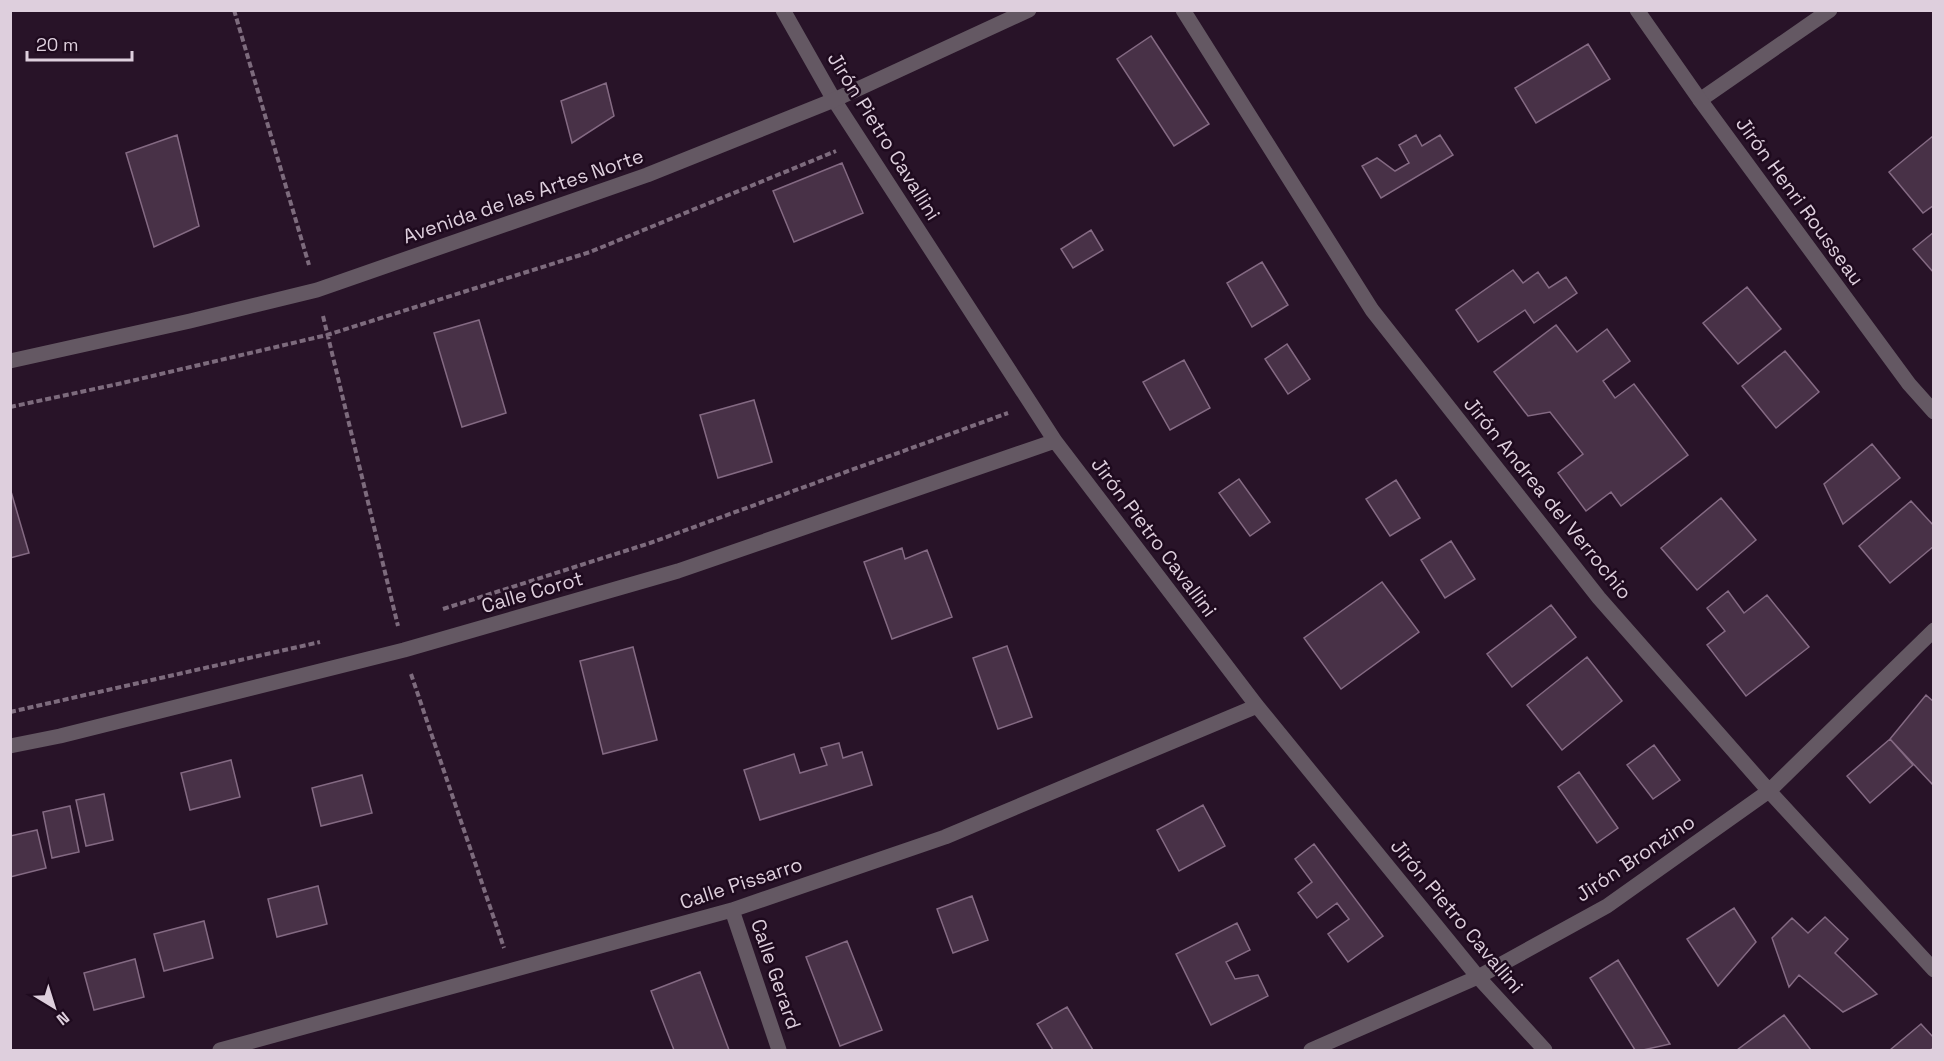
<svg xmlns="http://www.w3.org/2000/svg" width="1944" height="1061" viewBox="0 0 1944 1061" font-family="'Space Grotesk',sans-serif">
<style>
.building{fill:#483147;stroke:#846a83;stroke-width:1.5}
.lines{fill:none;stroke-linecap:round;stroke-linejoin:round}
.path{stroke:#7d6b7d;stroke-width:4;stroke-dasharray:6 3;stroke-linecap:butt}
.minor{stroke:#645863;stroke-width:15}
.tertiary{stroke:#645863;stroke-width:15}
.labels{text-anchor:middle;stroke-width:5;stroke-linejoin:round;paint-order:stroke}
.street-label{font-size:20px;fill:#decfdd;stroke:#1e0a1e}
</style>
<rect width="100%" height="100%" fill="#281328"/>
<path class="building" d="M1151,36l58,88 -35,22 -57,-87z
M1588,44l22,35 -74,44 -21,-35z
M606,83l8,33 -42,27 -11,-42z
M177,135l22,91 -45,21 -28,-94z
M1416,135l6,11 18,-11 13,20 -72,43 -19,-32 15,-8 18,13 14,-8 -10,-18z
M1933,136l1,69 -11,8 -34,-41z
M842,163l21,50 -69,29 -21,-51z
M1091,230l12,20 -30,18 -12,-19z
M1934,232v41l-21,-24z
M1262,262l26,43 -36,22 -25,-44z
M1513,270l10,13 15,-11 11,16 17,-11 11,16 -43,30 -9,-13 -47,32 -22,-32z
M1747,287l34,42 -43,35 -35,-41z
M479,320l27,93 -44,14 -28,-94z
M1556,325l21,27 30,-23 23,32 -27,20 12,17 19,-14 54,71 -67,51 -10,-14 -25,19 -28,-38 25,-19 -33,-42 -22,4 -34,-44z
M1287,344l23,35 -22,15 -23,-35z
M1785,351l34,41 -43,36 -34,-42z
M1184,360l26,48 -40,22 -27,-48z
M754,400l18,62 -54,16 -18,-63z
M1872,444l28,34 -57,46 -19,-40z
M1239,479l31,43 -20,14 -31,-43z
M1396,480l24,38 -30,18 -24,-37z
M10,488l19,65 -19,5z
M1721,498l35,42 -59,50 -36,-42z
M1911,501l23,25v20l-44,37 -31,-37z
M1451,541l24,38 -30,19 -24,-38z
M902,548l3,11 22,-9 25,67 -60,22 -28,-77z
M1382,582l37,50 -78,57 -37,-51z
M1728,591l16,22 23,-18 42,52 -63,49 -39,-51 18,-14 -18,-23z
M1551,605l25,32 -64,50 -25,-33z
M1007,646l25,71 -34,12 -25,-71z
M633,647l24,93 -54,14 -23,-93z
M1587,657l35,44 -60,49 -35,-45z
M1926,695l8,7v84l-44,-47z
M1890,739l23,26 -43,38 -23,-27z
M839,743l4,15 19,-6 10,33 -112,35 -16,-50 50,-16 6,19 27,-8 -6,-17z
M1654,745l26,35 -27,19 -26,-34z
M231,760l9,37 -50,13 -9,-37z
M1579,772l39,56 -21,15 -39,-56z
M362,775l10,38 -51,13 -9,-38z
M104,794l9,46 -27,6 -10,-46z
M1203,805l22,41 -46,25 -22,-41z
M70,806l9,46 -27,6 -9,-46z
M37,830l9,38 -36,9v-41z
M1314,844l69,92 -35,26 -20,-28 21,-15 -12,-16 -20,15 -19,-25 14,-11 -17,-23z
M318,886l9,38 -50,13 -9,-38z
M972,896l16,44 -35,13 -16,-44z
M1734,908l22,34 -38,44 -31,-47z
M1825,917l23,22 -13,14 42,41 -34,18 -44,-37 -10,12 -17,-49 20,-20 16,15z
M204,921l9,37 -49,13 -10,-37z
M1237,923l13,27 -24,12 9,17 23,-4 10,21 -57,29 -35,-71z
M847,941l35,89 -42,16 -34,-89z
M135,959l9,38 -50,13 -10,-37z
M1618,960l52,84 -27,6h-8l-45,-72z
M700,972l29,78h-55l-23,-59z
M1067,1007l26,43h-40l-16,-26z
M1784,1015l27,35h-74z
M1921,1024l13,14v10l-4,2h-40z"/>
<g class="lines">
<path class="path" d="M234,10l75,255
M323,316l75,310
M10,407l108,-23 209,-49 263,-83 246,-101
M443,609l207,-66 358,-130
M411,674l93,274
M10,712l310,-70"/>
<path class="minor" d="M783,10l51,90 221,341 202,265 221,271 67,73
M1183,10l189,300 227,288 170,193 165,179
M1700,100l130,-90
M10,746l50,-10 344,-86 274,-79 377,-130
M732,910l47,140
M220,1050l512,-140 213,-73 312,-131
M1311,1050l167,-73 129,-71 162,-115 165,-161"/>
<path class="tertiary" d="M1637,10l63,90 209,284 25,28
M10,361l180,-40 127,-31 330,-115 187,-75 195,-90"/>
</g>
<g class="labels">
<g class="street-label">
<text transform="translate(884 136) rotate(58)" y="7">Jirón Pietro Cavallini</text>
<text transform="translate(523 196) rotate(-19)" y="7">Avenida de las Artes Norte</text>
<text transform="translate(1800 201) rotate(54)" y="7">Jirón Henri Rousseau</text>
<text transform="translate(1548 498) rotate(51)" y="7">Jirón Andrea del Verrochio</text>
<text transform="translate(1154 537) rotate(53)" y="7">Jirón Pietro Cavallini</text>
<text transform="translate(532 592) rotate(-16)" y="7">Calle Corot</text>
<text transform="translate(1635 858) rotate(-34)" y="7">Jirón Bronzino</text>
<text transform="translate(741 883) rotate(-18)" y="7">Calle Pissarro</text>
<text transform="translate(1457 916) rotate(50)" y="7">Jirón Pietro Cavallini</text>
<text transform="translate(776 974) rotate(71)" y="7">Calle Gerard</text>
</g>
</g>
<rect width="1944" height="1061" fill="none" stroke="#decfdd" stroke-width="24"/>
<g transform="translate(54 1007) rotate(142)" stroke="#1e0a1e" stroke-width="4.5" paint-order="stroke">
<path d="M0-4.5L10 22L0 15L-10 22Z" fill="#decfdd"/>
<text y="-9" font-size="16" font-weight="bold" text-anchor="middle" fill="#decfdd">N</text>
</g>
<path d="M27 51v9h105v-9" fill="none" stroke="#decfdd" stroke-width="3"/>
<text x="36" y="51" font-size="18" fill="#decfdd" stroke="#1e0a1e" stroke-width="4.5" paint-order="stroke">20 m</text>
</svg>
